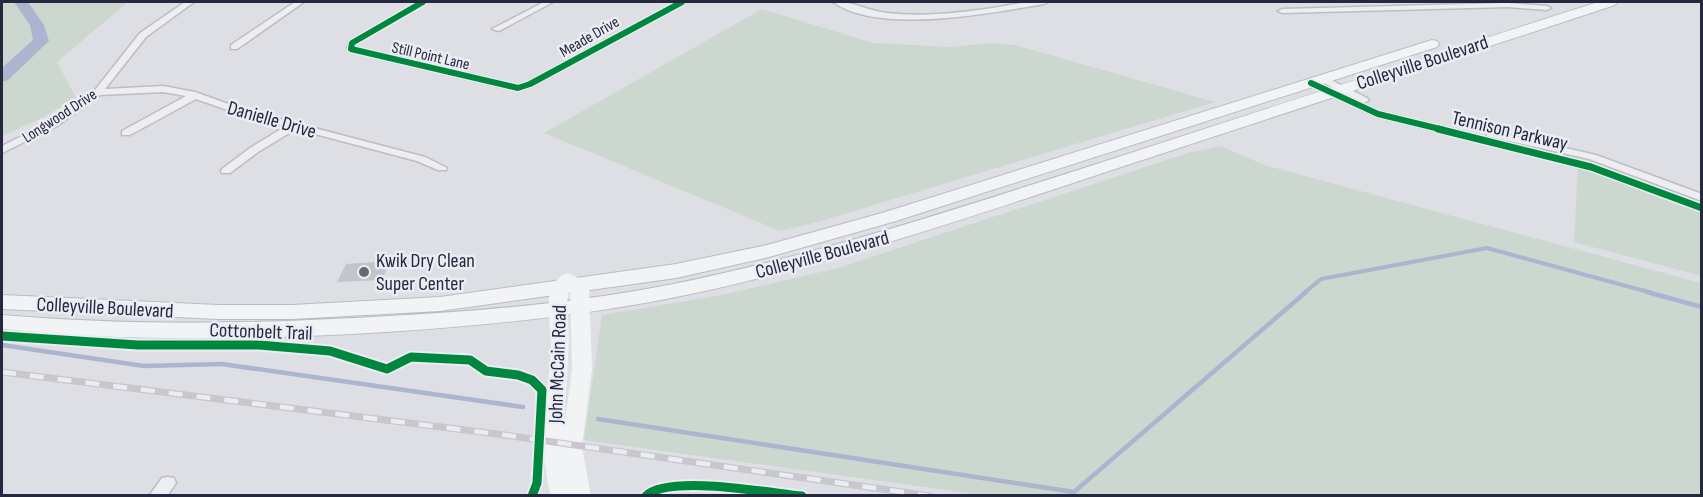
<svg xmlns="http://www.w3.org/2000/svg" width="1703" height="497" viewBox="0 0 1703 497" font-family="'Sofia Sans Condensed',sans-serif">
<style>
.green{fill:#ccd7cf}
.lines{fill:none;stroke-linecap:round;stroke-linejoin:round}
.stream-far1{stroke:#acb4d0;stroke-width:4}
.stream{stroke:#acb4d0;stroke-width:4.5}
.river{fill:#acb4d0;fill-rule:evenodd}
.building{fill:#c4c5cb}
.minor-casing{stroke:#bdbdc2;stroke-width:3}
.primary-casing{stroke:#babcc2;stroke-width:2}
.minor{fill:#edeef1;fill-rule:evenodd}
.secondary{fill:#f2f3f5;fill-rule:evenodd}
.primary{fill:#f2f3f5;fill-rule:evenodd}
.rail-casing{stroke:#c7c7cc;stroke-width:7}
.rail{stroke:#ebecf4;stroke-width:4.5;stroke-dasharray:14;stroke-linecap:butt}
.cycleway-far2-casing{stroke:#ebecf4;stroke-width:9}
.cycleway-far1-casing{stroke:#ebecf4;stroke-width:10}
.cycleway-casing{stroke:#ebecf4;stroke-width:13}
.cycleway-far2{stroke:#00873e;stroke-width:6}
.cycleway-far1{stroke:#00873e;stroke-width:7}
.cycleway{stroke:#00873e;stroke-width:9}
.poi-dot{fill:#666877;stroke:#ebecf4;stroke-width:2}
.labels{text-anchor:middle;stroke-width:5;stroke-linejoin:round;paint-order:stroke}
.far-street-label{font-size:16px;fill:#26283d;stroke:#ebecf4}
.street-label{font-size:20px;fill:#26283d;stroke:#ebecf4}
.poi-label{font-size:20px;fill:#26283d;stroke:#ebecf4;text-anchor:start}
</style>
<rect width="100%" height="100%" fill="#dedfe4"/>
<path class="green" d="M2,2h126l-71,60 19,36 -32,19 -42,19z
M762,9l111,34 78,4 40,-4 24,2 200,57 -394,119 -41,10 -236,-98z
M1221,146l43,19 437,118v212l-712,1 -405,-56 18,-125 120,-20 116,-27 353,-116z
M1578,166l62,19 61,26v65l-127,-34z"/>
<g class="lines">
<path class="stream-far1" d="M1304,293l17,-14 166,-31 165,45"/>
<path class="stream" d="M1647,292l55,15
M2,345l142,21 78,-2 301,43
M598,419l476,73 232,-200"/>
<path class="river" d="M14,2h14l16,23 5,16 -41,39 -6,2v-14l31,-28 -3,-15z"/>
</g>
<path class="building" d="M390,261l-8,19 -45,2 9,-18z"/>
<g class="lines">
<g class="minor-casing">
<path id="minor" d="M185,2h9l-48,35 -41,52 58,-3 32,6 47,17 183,48 22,11 -1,2h-8l-21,-9 -121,-32 -38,23 -28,21h-8l-1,-2 1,-2 28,-21 36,-22 -50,-13 -40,-14 -66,36h-8v-4l64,-35 -23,-4 -63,3 -43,31 -55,27v-7l47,-24 46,-32 45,-57z
M295,2h9l-67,47h-6v-4z
M418,2h9l-71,42v3l162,38 9,-3 150,-80h9l-153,84 -15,5 -167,-39 -4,-3 2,-8z
M544,2h9l-54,29 -7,-2z
M833,2c16,-2 36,9 54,11 35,4 71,0 106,-5 18,-3 37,-8 55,-6l-4,2c-53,9 -165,31 -211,-2z
M1508,3l39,3 4,2 -4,2 -39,-3 -226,6 -4,-2 4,-2z
M1323,76l44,22 2,2 -5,3 -3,-1 -41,-21v-4z
M1311,80l70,32 214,53 107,39v7l-115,-42 -212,-53 -67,-31v-4z
M1491,131l105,24 106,39v7l-113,-42 -102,-23v-4z
M168,477l6,1 2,5 -9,13h-18l13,-18z"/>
</g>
<g class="primary-casing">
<path id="primary" d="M1598,2h19l-2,3c-167,55 -333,109 -500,164 -148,49 -296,100 -449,130 -93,18 -187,27 -281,33 -128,8 -256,10 -383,-3v-14c129,11 258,9 387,1 94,-5 187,-13 279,-31 151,-30 297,-79 444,-126 162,-53 324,-105 486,-157z
M1432,40l5,1 2,3 -2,3 -541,174 -127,36 -93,21 -236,33 -148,8h-73l-217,-10v-14l217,10h73l148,-8 236,-33 91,-19 115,-32z"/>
</g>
<use href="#minor" class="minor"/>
<path class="secondary" d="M568,273l18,9 3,4 3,83 -10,78 9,49h-40c-14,-51 -2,-101 0,-152 0,-18 -6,-39 1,-56 3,-7 8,-13 16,-15zM570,288l2,81 -8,60 5,-89 -2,-38z"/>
<use href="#primary" class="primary"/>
<g class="rail-casing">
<path id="rail" d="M2,372l503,63 425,61"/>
</g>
<use href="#rail" class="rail"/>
<g class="cycleway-far2-casing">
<path id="cycleway-far2" d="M423,2l-71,41 -1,6 167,39 12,-4 152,-82
M1311,83l67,31 66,16"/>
</g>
<g class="cycleway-far1-casing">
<path id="cycleway-far1" d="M1438,129l153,38 111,41"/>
</g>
<g class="cycleway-casing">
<path id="cycleway" d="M2,336l136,9h121l71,6 57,18 24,-12 59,3 16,11 32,4 14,5 10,10 -5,93 -5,13
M646,496c22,-22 124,-3 156,0"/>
</g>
<use href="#cycleway-far2" class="cycleway-far2"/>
<use href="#cycleway-far1" class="cycleway-far1"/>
<use href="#cycleway" class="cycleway"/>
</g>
<circle class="poi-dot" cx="364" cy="272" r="6"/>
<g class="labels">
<g class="far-street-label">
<text transform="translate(589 36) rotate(-30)" y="6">Meade Drive</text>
<text transform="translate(431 55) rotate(13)" y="6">Still Point Lane</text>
<text transform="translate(59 115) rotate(-33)" y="6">Longwood Drive</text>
</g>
<g class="street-label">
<text transform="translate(1422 62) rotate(-18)" y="7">Colleyville Boulevard</text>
<text transform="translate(272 119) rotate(16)" y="7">Danielle Drive</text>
<text transform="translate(1510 130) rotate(13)" y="7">Tennison Parkway</text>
<text transform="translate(822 254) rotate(-15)" y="7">Colleyville Boulevard</text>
<text transform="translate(105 307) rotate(3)" y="7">Colleyville Boulevard</text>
<text transform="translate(261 331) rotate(2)" y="7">Cottonbelt Trail</text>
<text transform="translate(557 364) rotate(-88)" y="7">John McCain Road</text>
</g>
<g class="poi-label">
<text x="376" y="267">Kwik Dry Clean<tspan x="376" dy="23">Super Center</tspan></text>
</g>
</g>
<rect width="1703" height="497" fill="none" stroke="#26283d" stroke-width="6"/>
</svg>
